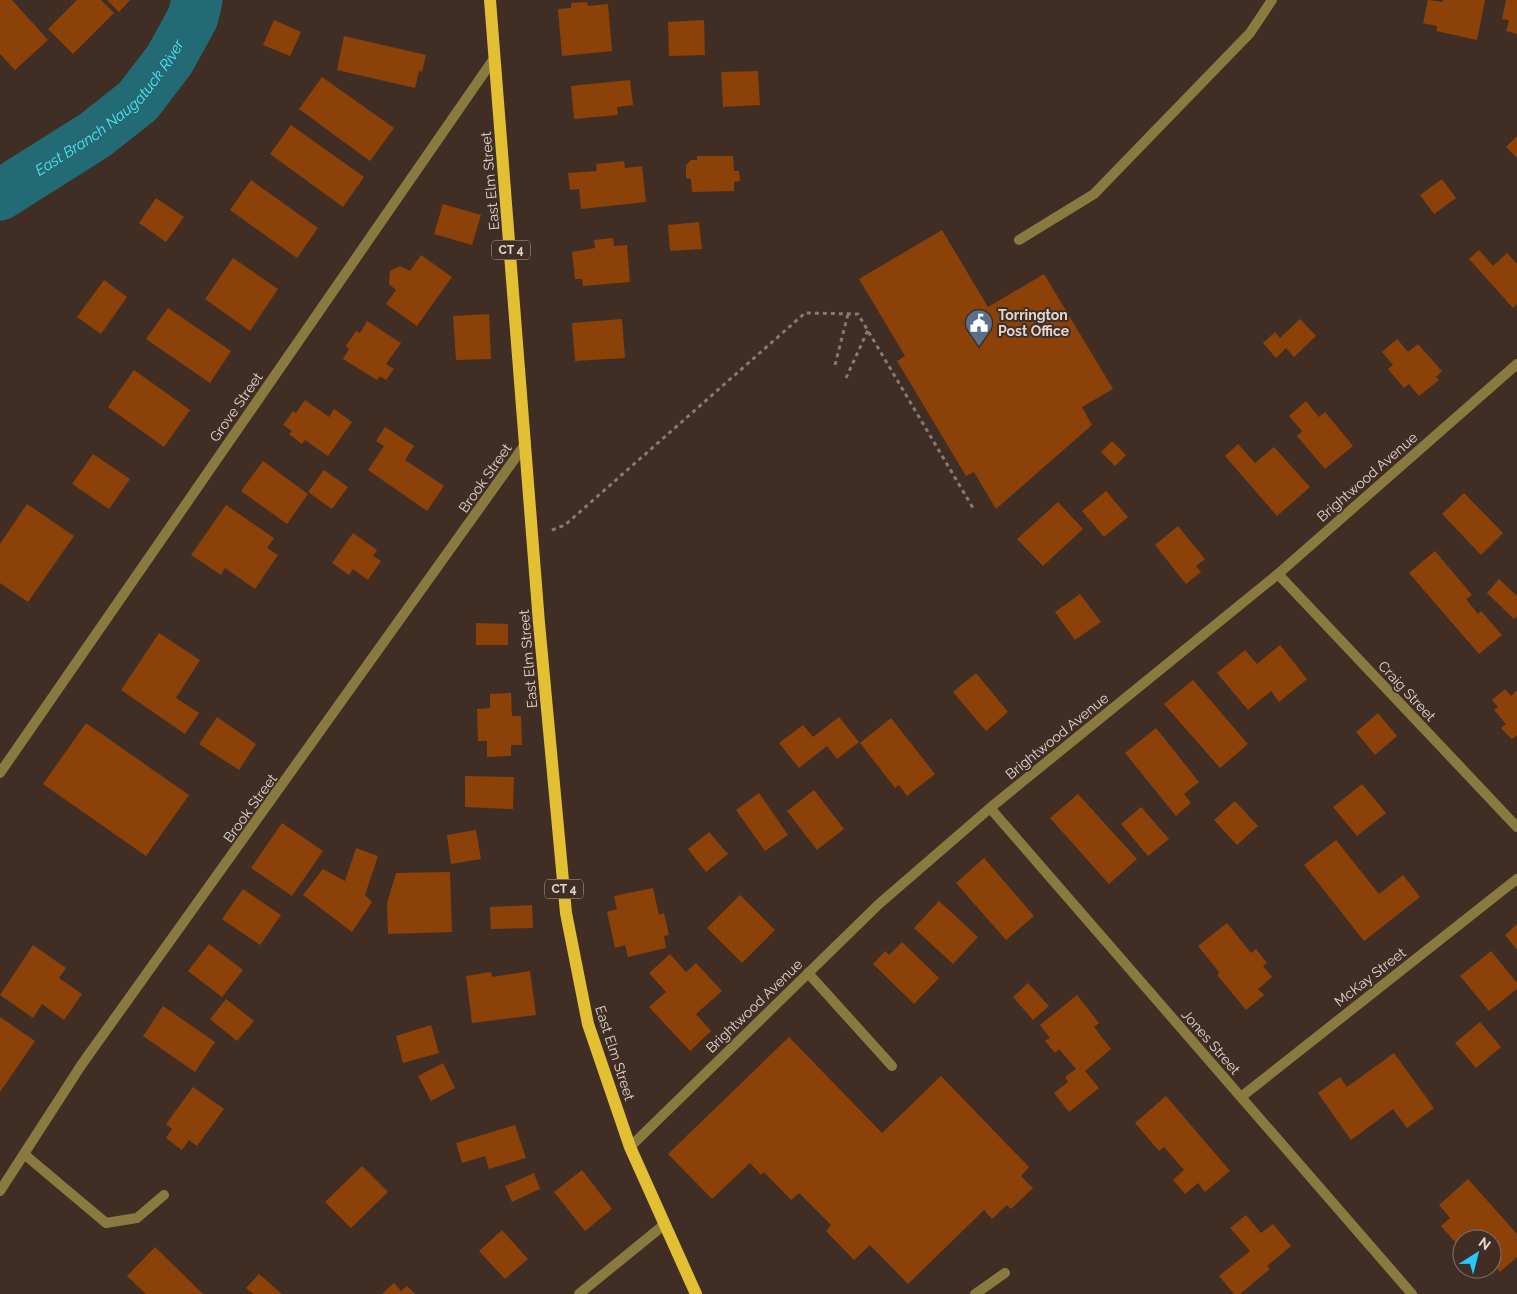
<svg xmlns="http://www.w3.org/2000/svg" width="1517" height="1294" viewBox="0 0 1517 1294" font-family="Raleway,sans-serif">
<style>
.lines{fill:none;stroke-linecap:round;stroke-linejoin:round}
.river{stroke:#226b74;stroke-width:51}
.building{fill:#8c4109}
.path{stroke:#887971;stroke-width:3;stroke-dasharray:4 4;stroke-linecap:butt}
.service{stroke:#8a7a40;stroke-width:10}
.minor{stroke:#8a7a40;stroke-width:10}
.primary{stroke:#e3bf34;stroke-width:12}
.labels{text-anchor:middle;stroke-width:4;stroke-linejoin:round;paint-order:stroke}
.shield{fill:#402e24;stroke:#b1a39c;stroke-width:1}
.shield-label{font-size:12px;font-weight:bold;fill:#e1d5cf}
.street-label{font-size:14px;fill:#e1d5cf;stroke:#402e24}
.poi-label{font-size:14px;font-weight:bold;fill:#e1d5cf;stroke:#402e24;text-anchor:start}
.water-label{font-size:15px;font-style:italic;fill:#59e1f4;stroke:#402e24}
</style>
<rect width="100%" height="100%" fill="#402e24"/>
<g class="lines">
<path class="river" id="s1" d="M0,195l95,-60 43,-34 32,-42 23,-42 4,-17"/>
</g>
<path class="building" d="M0,0h12l36,40 -33,30 -15,-16z
M77,0h24l13,13 -41,41 -25,-25z
M107,0h23l-11,12z
M1428,0l15,2v-2h42l-8,40 -41,-9 1,-5 -14,-3z
M1506,0h11v34l-11,-3 3,-11 -7,-1z
M587,2l1,4 20,-2 4,47 -50,5 -4,-47 13,-1v-5z
M274,20l27,12 -11,24 -27,-11z
M704,20l1,35 -36,1 -1,-34z
M344,36l82,19 -4,17 -3,-1 -4,17 -78,-18z
M758,71l2,34 -37,2 -2,-35z
M322,77l72,51 -24,33 -71,-52z
M630,80l3,25 -16,2 1,8 -44,4 -3,-33z
M291,125l73,52 -21,30 -73,-53z
M1517,136v22l-11,-11z
M697,156h36l1,15h5l1,10 -6,1v9l-42,1 -1,-13 -5,-1v-13l5,-5h6z
M624,161l1,7 17,-2 4,36 -65,7 -2,-20 -9,1 -2,-17 29,-2 -1,-7z
M1442,179l14,19 -22,16 -14,-19z
M251,180l67,48 -21,30 -67,-48z
M156,198l28,19 -18,25 -27,-19z
M443,204l38,11 -9,30 -38,-11z
M699,222l3,27 -32,2 -2,-26z
M942,230l46,77 56,-33 69,115 -31,18 10,18 -96,84 -22,-37 -8,4 -69,-115 8,-5 -46,-77z
M613,238l1,8 13,-1 3,37 -47,4 -1,-7h-7l-3,-27 23,-4 -1,-8z
M1479,250l14,16 14,-13 10,11v40l-4,4 -44,-49z
M421,255l31,22 -35,49 -31,-22 10,-14 -7,-6 1,-13 10,-5 10,5z
M233,258l45,31 -28,42 -45,-32z
M104,280l23,17 -26,37 -24,-17z
M168,308l63,43 -21,32 -64,-44z
M489,314l2,45 -35,1 -3,-44z
M622,319l3,39 -50,3 -3,-38z
M1300,319l16,17 -22,21 -8,-9 -10,10 -13,-15 12,-11 5,6z
M367,321l34,22 -15,21 8,5 -8,11 -6,-4 -3,4 -34,-21 6,-10 -3,-3 10,-15 4,2z
M1397,339l11,13 10,-8 24,27 -6,6 3,3 -20,16 -10,-12 -5,4 -16,-19 5,-4 -11,-13z
M134,370l56,40 -26,37 -56,-40z
M305,400l24,17 5,-8 18,13 -24,34 -23,-16 -3,4 -13,-10 3,-3 -9,-6 10,-14 3,2z
M1306,401l13,16 6,-5 28,34 -28,23 -28,-33 5,-5 -13,-15z
M385,427l29,19 -9,14 39,26 -17,25 -59,-41 16,-24 -8,-5z
M1112,441l14,14 -11,11 -14,-14z
M1238,444l17,19 19,-16 36,40 -33,29 -52,-60z
M93,454l37,25 -21,30 -37,-25z
M263,461l45,33 -21,30 -46,-33z
M324,470l24,17 -16,22 -24,-17z
M1106,491l22,26 -24,20 -22,-26z
M1464,493l39,40 -22,22 -39,-41z
M1058,502l25,27 -40,37 -26,-27z
M27,504l47,32 -46,66 -28,-19v-39z
M226,505l48,33 -7,10 11,7 -23,34 -30,-21 -4,7 -30,-20z
M1178,526l27,33 -9,7 5,6 -15,12 -31,-39z
M353,533l24,17 -4,6 8,5 -13,19 -15,-11 -4,6 -17,-12z
M1435,551l37,44 -6,4 12,15 3,-3 21,24 -23,19 -70,-81z
M1499,579l18,17v20l-3,3 -27,-26z
M1080,594l21,28 -26,18 -20,-28z
M476,623l32,1v21h-32z
M159,633l41,27 -24,38 23,15 -14,21 -64,-44z
M1280,645l27,34 -28,23 -8,-11 -23,19 -31,-37 28,-23 12,14z
M976,673l32,39 -22,19 -33,-39z
M1193,680l55,64 -28,24 -56,-64z
M1505,689l6,7 6,-6v45l-5,4 -11,-11 5,-4 -12,-14 4,-3 -6,-7z
M511,693l1,23h9l1,29h-11v11l-24,1v-16h-9l-1,-32 13,-1v-14z
M1378,713l19,23 -22,19 -19,-23z
M217,717l39,27 -17,26 -40,-26z
M839,717l20,25 -22,17 -10,-13 -28,22 -20,-25 24,-18 10,12z
M891,718l44,56 -28,22 -8,-11 -4,3 -35,-45z
M86,723l103,72 -43,61 -103,-72z
M1156,728l43,54 -15,12 7,9 -15,13 -51,-63z
M465,776l49,1 -1,32 -48,-2z
M1362,784l24,29 -29,23 -24,-29z
M814,790l30,39 -27,21 -30,-39z
M759,793l29,42 -23,16 -29,-41z
M1078,794l59,65 -28,25 -59,-66z
M1235,801l23,25 -21,19 -23,-25z
M1141,807l28,32 -21,17 -27,-32z
M282,823l41,28 -31,45 -41,-28z
M476,830l5,29 -30,5 -4,-29z
M709,832l19,22 -22,18 -18,-23z
M1336,840l43,54 24,-19 17,22 -56,44 -60,-76z
M356,848l22,8 -13,39 7,7 -20,30 -49,-37 20,-26 22,12z
M984,858l50,58 -28,24 -50,-57z
M450,872l2,60 -64,2 -1,-31 9,-30z
M653,888l6,27 5,-2 5,22 -5,1 2,12 -38,9 -3,-12 -10,3 -8,-36 10,-3 -3,-13z
M243,889l38,26 -21,30 -38,-26z
M740,895l35,35 -33,33 -35,-35z
M939,901l39,36 -25,27 -39,-36z
M532,905l1,23 -42,1 -1,-22z
M1227,923l24,30 5,-4 11,14 -4,3 9,11 -14,12 6,6 -18,15 -28,-34 1,-4 -21,-26z
M1517,924v26l-12,-15z
M902,942l37,36 -25,26 -41,-40 12,-13 4,4z
M209,944l34,26 -21,27 -34,-26z
M33,945l33,23 -7,10 23,16 -18,26 -22,-16 -9,14 -33,-23z
M1491,951l26,32v6l-28,22 -29,-35z
M670,954l16,18 10,-9 26,28 -26,23 15,17 -21,20 -41,-44 17,-15 -17,-19z
M530,971l6,44 -64,8 -6,-47 25,-4 1,5z
M1028,983l21,23 -16,14 -20,-23z
M1077,995l22,28 -5,4 17,22 -26,22 14,17 -30,24 -15,-19 14,-11 -3,-5 11,-8 -17,-20 -4,4 -10,-12 5,-3 -10,-13z
M226,999l28,22 -17,20 -27,-22z
M163,1006l52,36 -20,30 -52,-36z
M0,1017l35,24 -35,51z
M1480,1022l21,25 -25,21 -21,-25z
M431,1025l8,28 -36,10 -7,-27z
M789,1037l93,96 59,-57 88,91 -8,9 12,12 -22,21 -4,-4 -15,14 -8,-9 -76,74 -38,-39 -16,15 -28,-29 5,-6 -32,-32 -8,7 -27,-28 -3,3 -11,-12 -38,36 -44,-45z
M1394,1053l40,55 -27,20 -14,-19 -42,31 -33,-47 22,-16 7,10z
M443,1063l12,25 -24,13 -13,-25z
M193,1087l31,22 -27,37 -8,-6 -7,10 -16,-12 6,-9 -6,-5z
M1166,1096l64,75 -25,21 -7,-9 -13,11 -12,-14 11,-10 -20,-23 -5,4 -24,-28z
M515,1125l11,33 -37,11 -4,-13 -23,7 -6,-20z
M362,1166l26,26 -37,36 -26,-26z
M582,1170l30,39 -27,22 -31,-39z
M534,1173l6,16 -28,13 -7,-16z
M1468,1179l49,55v23l-17,15 -8,-9v-24h-30v11l-21,-24 9,-8 -11,-13z
M1246,1215l15,18 12,-9 18,22 -24,20 3,3 -30,25h-6l-15,-18 31,-25 -20,-23z
M502,1230l26,29 -23,20 -26,-28z
M155,1247l48,47h-57l-19,-18z
M259,1274l23,20h-29l-7,-6z
M394,1283l7,8 6,-5 8,8h-33z"/>
<g class="lines">
<path class="path" d="M835,365l13,-51
M846,378l22,-48
M552,530l13,-5 240,-212 53,1 115,194"/>
<path class="service" d="M1019,240l75,-46 156,-161 22,-33
M808,973l84,93
M24,1154l82,69 31,-5 27,-23
M975,1294l30,-21"/>
<path class="minor" d="M1278,574l239,253
M0,773l495,-716
M990,808l422,486
M1241,1097l276,-218
M630,1147l249,-243 111,-96 288,-234 239,-210
M0,1191l82,-127 444,-621
M579,1294l86,-70"/>
<path class="primary" d="M490,0l49,623 27,290 22,111 42,123 66,147"/>
</g>
<defs>
<g id="civic-pin" transform="scale(1.4375)"><path d="M0 17L-7.5 6A9.5 9.5 0 1 1 7.5 6Z" fill="#5c6f8a" stroke="#402e24"/><path d="M-.6-6.5H3V-4.5H.6V-3L4-1V1h2V6H-6V1h2V-1L-.6-3ZM-1.2 2.5V6h2.4V2.5Z" fill="#fff"/></g>
</defs>
<g fill-rule="evenodd">
<use href="#civic-pin" x="979" y="323"/>
</g>
<g class="labels">
<g class="shield">
<rect x="492" y="240.5" width="38" height="19" rx="4"/>
<rect x="545" y="879.5" width="38" height="19" rx="4"/>
</g>
<g class="shield-label">
<text x="511" y="254">CT 4</text>
<text x="564" y="893">CT 4</text>
</g>
<g class="street-label">
<text transform="translate(490 181) rotate(-95)" y="5">East Elm Street</text>
<text transform="translate(236 407) rotate(-55)" y="5">Grove Street</text>
<text transform="translate(1367 477) rotate(-41)" y="5">Brightwood Avenue</text>
<text transform="translate(485 478) rotate(-55)" y="5">Brook Street</text>
<text transform="translate(528 659) rotate(-95)" y="5">East Elm Street</text>
<text transform="translate(1407 691) rotate(47)" y="5">Craig Street</text>
<text transform="translate(1057 736) rotate(-39)" y="5">Brightwood Avenue</text>
<text transform="translate(250 808) rotate(-54)" y="5">Brook Street</text>
<text transform="translate(1370 977) rotate(-38)" y="5">McKay Street</text>
<text transform="translate(754 1006) rotate(-44)" y="5">Brightwood Avenue</text>
<text transform="translate(1211 1042) rotate(49)" y="5">Jones Street</text>
<text transform="translate(615 1053) rotate(72)" y="5">East Elm Street</text>
</g>
<g class="poi-label">
<text x="998" y="320">Torrington<tspan x="998" dy="16">Post Office</tspan></text>
</g>
<g class="water-label">
<text dy="5" stroke="none"><textPath href="#s1" startOffset="142">East Branch Naugatuck River</textPath></text>
</g>
</g>
<g transform="translate(1477 1254) rotate(36)"><circle r="24" fill="#402e24" stroke="#807168"/>
<path d="M0-4L9 19L0 12L-9 19Z" fill="#25c9fe"/>
<text y="-8" font-size="14" font-weight="bold" text-anchor="middle" fill="#e1d5cf">N</text>
</g>
</svg>
